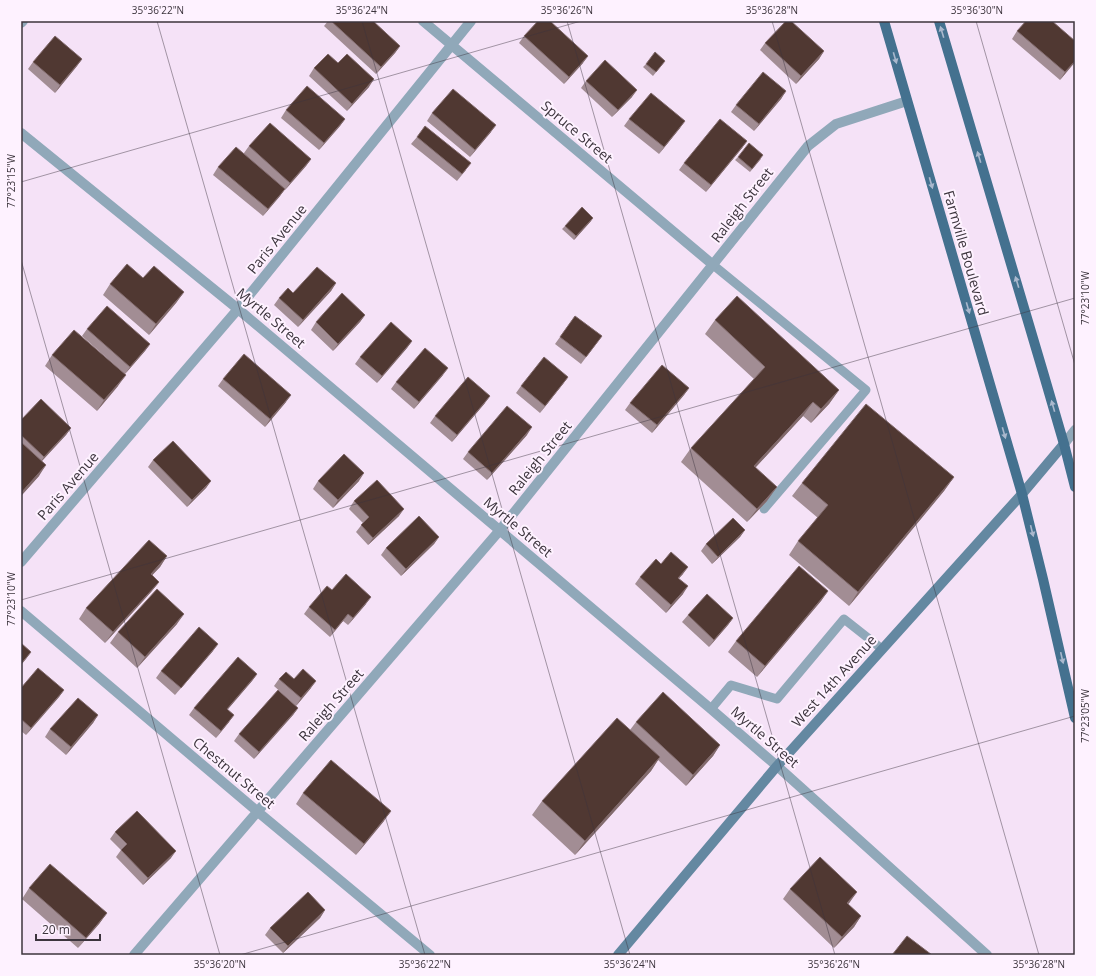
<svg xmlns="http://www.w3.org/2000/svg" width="1096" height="976" viewBox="0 0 1096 976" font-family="'Open Sans',sans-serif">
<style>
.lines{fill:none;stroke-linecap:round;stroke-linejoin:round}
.lane{stroke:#90a8b9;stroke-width:9}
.street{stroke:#90a8b9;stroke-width:10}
.secondary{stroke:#6488a1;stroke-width:10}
.primary{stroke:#44718f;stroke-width:10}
.wall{fill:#a28d94}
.shaded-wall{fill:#826b6d}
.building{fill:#503832;stroke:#826b6d}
.oneway{fill:#aab8cd}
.ticks{fill:none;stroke:#3c343d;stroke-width:1;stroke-opacity:0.45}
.labels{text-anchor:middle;stroke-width:4;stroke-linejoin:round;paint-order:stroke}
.street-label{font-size:14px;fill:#3c343d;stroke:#fef2ff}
.neatline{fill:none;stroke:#3c343d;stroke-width:1.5}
.ticks-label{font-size:10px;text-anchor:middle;fill:#3c343d}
</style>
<rect width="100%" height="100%" fill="#f5e2f7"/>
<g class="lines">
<path class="lane" d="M712,264l154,126 -102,119
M711,709l20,-24 46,14 67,-80 38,30"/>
<path class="street" d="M423,21l289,243
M21,23l2,-2
M21,133l217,176 473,400 66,57 210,189
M1064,444l11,-14
M21,562l217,-253 233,-288
M21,611l237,201 172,143
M134,955l366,-425 308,-384 28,-22 71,-23"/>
<path class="secondary" d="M618,955l159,-189 245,-272 42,-50"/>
<path class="primary" d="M884,21l138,473 21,85 32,139
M939,21l104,351 21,72 11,43"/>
</g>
<path class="wall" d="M328,21h45l27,25 -5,7 -19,21 -52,-48z
M1017,31l58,31 -15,18 -48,-41z
M524,36l59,27 -19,21 -45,-41z
M765,43l59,8 -5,8 -23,25 -36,-34z
M82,59l-5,7 -22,27 -27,-24 5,-7z
M665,61l-12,15 -10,-9 3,-3z
M338,63l31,24 -22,24 -38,-35 5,-8z
M586,81l46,16 -20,20 -31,-29z
M786,91l-5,8 -27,32 -23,-19 5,-7z
M286,110l59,9 -5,7 -21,24 -38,-32z
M432,113l59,19 -21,25 -43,-36z
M629,119l51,9 -21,26 -35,-28z
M417,137l49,33 -9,11 -46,-37z
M747,141l-5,7 -36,44 -27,-22 5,-7z
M249,146l62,13 -5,7 -21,24h-1l-4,6 -17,20 -50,-41 5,-8 26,-14z
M738,157l23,2 -11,13 -15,-12z
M591,221l-17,19 -12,-11 3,-3z
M143,278l41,14 -8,11 -27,32 -46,-40 7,-11z
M336,283l-5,8 -33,36 -24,-22 5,-7 14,-5z
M365,315l-5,7 -27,29 -22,-21 5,-8z
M575,316l27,20 -21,28 -26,-20z
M715,320l124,70 -10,14 -18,19 -8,-7 -48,52 12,33 -20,21 -66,-60 10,-14 63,-69 -49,-45z
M87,329l63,15 -5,7 -20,23 -43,-38z
M412,341l-5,7 -30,35 -22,-19 5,-7z
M52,355l66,31 -21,25 -52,-45z
M443,375l-29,34 -23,-20 5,-7z
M568,377l-28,36 -24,-20 5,-7z
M223,379l63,23 -21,25 -47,-41z
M689,388l-5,7 -32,38 -27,-23 5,-7z
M485,403l-33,39 -22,-19 5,-7z
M21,420l50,8 -5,7 -24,26 -3,15 -18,20z
M527,435l-40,45 -24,-21 5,-7z
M153,460l58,21 -5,7 -19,19 -39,-40z
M954,477l-10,14 -95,115 -60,-51 9,-14 20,-23 -26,-22 10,-13z
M318,481h41l-26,27 -20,-19z
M354,501l45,15 -31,29 -12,-13 7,-9 -14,-14z
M745,530l-5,7 -28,27 -11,-13 5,-7z
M439,537l-5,7 -33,32 -20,-21 5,-7z
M167,556l-7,11 -8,8 7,7 -8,10 -46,51 -26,-24 7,-11z
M683,574l-4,4 4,16 -17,19 -31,-29 5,-7z
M332,590l34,14 -18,21 -5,-4 -13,16 -26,-23 5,-7z
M828,591l-7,10 -64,76 -29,-25 8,-11z
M688,615l45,3 -5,7 -19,22 -27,-25z
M177,624l-40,44 -27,-25 8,-11z
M213,651l-38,44 -19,-17 5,-7z
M257,674l-5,7 -24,28 1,13 -13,16 -27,-23 5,-7z
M279,679h15l17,9 -15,18 -22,-20z
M21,688l43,2 -5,7 -33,38 -5,-4z
M298,708l-5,7 -39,44 -20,-18 5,-7z
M98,715l-5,8 -27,32 -21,-18 5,-8z
M636,722l84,23 -7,11 -27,30 -28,-26 -7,11 -76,84 -43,-40 10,-14 88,-71z
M303,793l81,28 -28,34 -60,-51z
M115,832l56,26 -28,27 -27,-28 5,-7 -11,-11z
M29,888l78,25 -8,11 -21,24 -56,-49z
M790,889l60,13 -2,2 13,12 -7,11 -20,21 -51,-49z
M325,910l-5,8 -37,35 -18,-18 5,-7z"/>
<path class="shaded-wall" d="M400,46l-5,7 -19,21 5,-7z
M824,51l-5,8 -23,25 5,-8z
M588,56l-5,7 -19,21 5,-7z
M82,59l-5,7 -22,27 5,-8z
M1075,61v1l-15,18 5,-8z
M374,79l-5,8 -22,24 5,-7z
M637,90l-5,7 -20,20 6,-7z
M786,91l-5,8 -27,32 5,-7z
M345,119l-5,7 -21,24 5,-7z
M685,121l-5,7 -21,26 5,-7z
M496,125l-5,7 -21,25 5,-7z
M747,141l-5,7 -36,44 5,-7z
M311,159l-5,7 -21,24 5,-7z
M285,189l-5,7 -17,20 5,-7z
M593,218l-2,3 -17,19 2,-4z
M336,283l-5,8 -33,36 5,-7z
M184,292l-8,11 -27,32 7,-11z
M365,315l-5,7 -27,29 5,-7z
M412,341l-5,7 -30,35 5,-7z
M150,344l-5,7 -20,23 5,-7z
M448,368l-5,7 -29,34 5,-7z
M126,375l-8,11 -21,25 7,-11z
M568,377l-5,7 -23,29 5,-7z
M689,388l-5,7 -32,38 5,-8z
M839,390l-10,14 -18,19 10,-14z
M291,395l-5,7 -21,25 5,-8z
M490,396l-5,7 -33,39 5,-7z
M813,402l-10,14 -59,64 10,-14z
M532,427l-5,8 -40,45 5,-7z
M71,428l-5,7 -27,29 5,-7z
M46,465l-7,11 -18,20v-3z
M364,473l-5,8 -26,27 5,-8z
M954,477l-10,14 -95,115 9,-14z
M211,481l-5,7 -19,19 5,-7z
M777,487l-10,14 -20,21 10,-13z
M404,509l-5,7 -31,29 5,-7z
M745,530l-5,7 -28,27 6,-7z
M439,537l-5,7 -33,32 5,-7z
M167,556l-7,11 -17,18 8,-11z
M688,567l-5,7 -10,11 5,-7z
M159,582l-8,10 -46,51 8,-11z
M688,586l-5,8 -17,19 5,-8z
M828,591l-7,10 -64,76 8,-11z
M371,597l-5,7 -18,21 5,-7z
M184,614l-7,10 -40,44 8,-11z
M348,614l-5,7 -13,16 5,-7z
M733,618l-5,7 -19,22 5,-7z
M218,644l-5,7 -38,44 6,-7z
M31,652l-5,7 -5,6v-1z
M257,674l-5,7 -30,35 5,-7z
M316,681l-5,7 -15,18 5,-8z
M64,690l-5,7 -33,38 5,-7z
M298,708l-5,7 -39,44 5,-7z
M98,715l-5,8 -27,32 5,-8z
M234,715l-5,7 -13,16 5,-7z
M720,745l-7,11 -27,30 7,-11z
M660,757l-9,14 -76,84 10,-14z
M391,811l-7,10 -28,34 8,-11z
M176,851l-5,7 -28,27 5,-7z
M857,892l-7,10 -10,11 7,-10z
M325,910l-5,8 -37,35 5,-7z
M107,913l-8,11 -21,24 8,-10z
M861,916l-7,11 -20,21 8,-11z"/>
<path class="building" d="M331,21h42l27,25 -19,21z
M538,21h12l38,35 -19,21 -45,-41z
M786,21h5l33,30 -23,25 -36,-33z
M1026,21h26l23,20v20l-10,11 -48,-41z
M55,36l27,23 -22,26 -27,-23z
M655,52l10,9 -9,11 -10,-8z
M328,54l10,9 9,-9 27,25 -22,25 -38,-36z
M605,60l32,30 -19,20 -32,-29z
M763,72l23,19 -27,33 -23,-19z
M307,86l38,33 -21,24 -38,-33z
M453,89l43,36 -21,25 -43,-37z
M651,93l34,28 -21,26 -35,-28z
M720,119l27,22 -36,44 -27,-22z
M270,123l41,36 -21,24 -41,-37z
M425,126l46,37 -9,11 -45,-37z
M749,143l14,12 -11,14 -14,-12z
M236,147l49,42 -17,20 -50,-42z
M582,207l11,11 -17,18 -11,-10z
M127,264l16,14 11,-12 30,26 -28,32 -46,-40z
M317,267l19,16 -33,37 -24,-22 9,-10 5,5z
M342,293l23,22 -27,29 -22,-22z
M737,296l102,94 -18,19 -8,-7 -59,64 23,21 -20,22 -66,-61 74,-81 -50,-47z
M107,306l43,38 -20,23 -43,-38z
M575,316l27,20 -16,21 -26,-20z
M391,322l21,19 -30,35 -22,-19z
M74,330l52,45 -22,25 -52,-45z
M425,348l23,20 -29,34 -23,-20z
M244,354l47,41 -21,24 -47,-40z
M544,357l24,20 -23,29 -24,-20z
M662,365l27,23 -32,37 -27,-22z
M468,377l22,19 -33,39 -22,-19z
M41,399l30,29 -27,29 -23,-22v-15z
M866,404l88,73 -96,115 -60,-51 30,-36 -26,-22z
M507,406l25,21 -40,46 -24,-21z
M173,441l38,40 -19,19 -39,-40z
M21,442l25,23 -25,28z
M344,454l20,19 -26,27 -20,-19z
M377,480l27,29 -31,29 -12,-13 8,-8 -15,-16z
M419,516l20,21 -33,32 -20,-21z
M733,518l12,12 -27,27 -12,-13z
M149,540l18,16 -16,18 8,8 -46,50 -27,-24z
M671,552l17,15 -10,11 10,8 -17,19 -31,-28 16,-18 5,5z
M799,566l29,25 -63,75 -29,-25z
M346,574l25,23 -18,21 -5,-4 -13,16 -26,-23 18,-21 5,4z
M157,589l27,25 -39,43 -27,-25z
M707,594l26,24 -19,22 -26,-25z
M199,627l19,17 -37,44 -20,-17z
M21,643l10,9 -10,12z
M238,657l19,17 -30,35 7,6 -13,16 -27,-23z
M38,668l26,22 -33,38 -10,-9v-31z
M303,669l13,12 -15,17 -22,-19 7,-7 8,7z
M278,690l20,18 -39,44 -20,-18z
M663,692l57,53 -27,30 -57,-53z
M78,698l20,17 -27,32 -21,-18z
M617,718l43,39 -75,84 -43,-40z
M331,760l60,51 -27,33 -61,-51z
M137,811l39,40 -28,27 -27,-28 6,-6 -12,-12z
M820,857l37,35 -10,11 14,13 -19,21 -52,-48z
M50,864l57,49 -21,25 -57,-50z
M308,892l17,18 -37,36 -18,-18z
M907,936l25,19h-40z"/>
<defs><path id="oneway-solid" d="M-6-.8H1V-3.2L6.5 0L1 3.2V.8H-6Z"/></defs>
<g class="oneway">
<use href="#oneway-solid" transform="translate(942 32) rotate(-107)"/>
<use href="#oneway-solid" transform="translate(895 58) rotate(74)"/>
<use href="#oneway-solid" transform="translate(979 157) rotate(-107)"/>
<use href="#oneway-solid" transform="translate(931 183) rotate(74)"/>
<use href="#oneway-solid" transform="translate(1017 282) rotate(-107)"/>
<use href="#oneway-solid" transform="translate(968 308) rotate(74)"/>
<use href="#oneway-solid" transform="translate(1053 406) rotate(-106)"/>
<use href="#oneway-solid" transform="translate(1004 433) rotate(74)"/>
<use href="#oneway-solid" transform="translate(1032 531) rotate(76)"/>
<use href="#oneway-solid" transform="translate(1062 658) rotate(77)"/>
</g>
<path class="ticks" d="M157,21l268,934M362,21l268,934M567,21l268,934M772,21l267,934M976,21l99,344M21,182l560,-161M21,260l199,695M21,600l1054,-302M240,955l835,-239"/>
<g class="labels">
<g class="street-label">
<text transform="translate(577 132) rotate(40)" y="5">Spruce Street</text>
<text transform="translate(742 205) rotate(-52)" y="5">Raleigh Street</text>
<text transform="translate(277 239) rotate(-51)" y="5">Paris Avenue</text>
<text transform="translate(966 253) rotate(74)" y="5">Farmville Boulevard</text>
<text transform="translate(271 318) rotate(40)" y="5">Myrtle Street</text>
<text transform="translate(540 458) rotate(-51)" y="5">Raleigh Street</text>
<text transform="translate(68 486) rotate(-49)" y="5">Paris Avenue</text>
<text transform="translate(518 527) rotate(40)" y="5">Myrtle Street</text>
<text transform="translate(834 681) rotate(-48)" y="5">West 14th Avenue</text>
<text transform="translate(331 705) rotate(-49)" y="5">Raleigh Street</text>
<text transform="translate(765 737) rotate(41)" y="5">Myrtle Street</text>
<text transform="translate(234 773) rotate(40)" y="5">Chestnut Street</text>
</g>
</g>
<rect width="1096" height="976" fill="none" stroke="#fef2ff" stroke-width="44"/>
<path d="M36 934v6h64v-6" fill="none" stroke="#3c343d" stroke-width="2"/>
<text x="42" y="934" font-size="12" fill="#3c343d" stroke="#fef2ff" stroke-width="3" paint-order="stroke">20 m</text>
<rect x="22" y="22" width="1052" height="932" class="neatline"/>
<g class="ticks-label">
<text x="158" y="14">35°36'22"N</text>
<text x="362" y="14">35°36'24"N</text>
<text x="567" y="14">35°36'26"N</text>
<text x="772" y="14">35°36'28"N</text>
<text x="977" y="14">35°36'30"N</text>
<text transform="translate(11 181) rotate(-90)" y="4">77°23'15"W</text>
<text transform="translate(1085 298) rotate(-90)" y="4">77°23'10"W</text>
<text transform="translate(11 599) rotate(-90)" y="4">77°23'10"W</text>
<text transform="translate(1085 716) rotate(-90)" y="4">77°23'05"W</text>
<text x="220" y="968">35°36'20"N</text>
<text x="425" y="968">35°36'22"N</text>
<text x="630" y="968">35°36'24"N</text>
<text x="834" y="968">35°36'26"N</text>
<text x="1039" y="968">35°36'28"N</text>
</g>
</svg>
